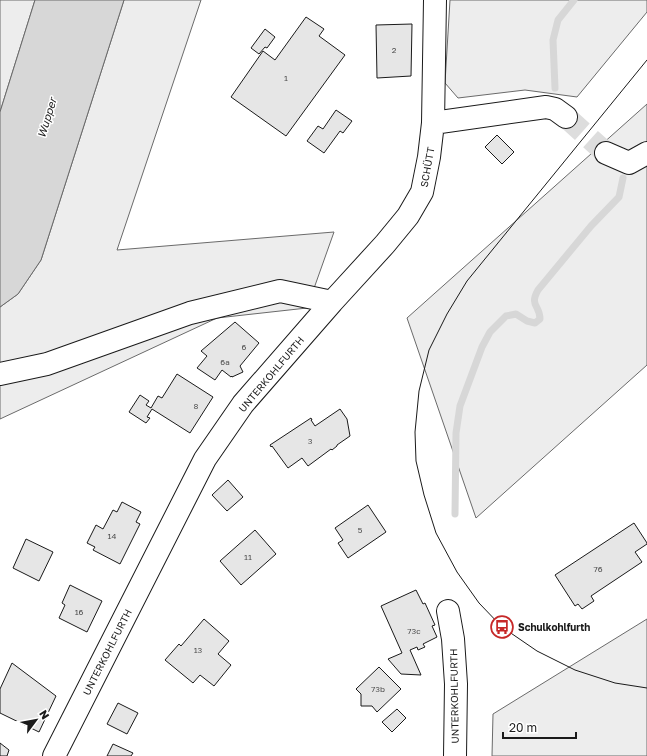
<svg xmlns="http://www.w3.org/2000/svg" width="647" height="756" viewBox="0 0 647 756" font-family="'Golos Text',sans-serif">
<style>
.green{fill:#ededed;stroke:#6a6a6a}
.water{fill:#d7d7d7;stroke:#6a6a6a}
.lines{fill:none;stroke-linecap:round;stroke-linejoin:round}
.stream{stroke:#d7d7d7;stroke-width:7}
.building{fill:#e6e6e6;stroke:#1a1a1a}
.minor-tunnel{stroke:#ddd;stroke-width:22;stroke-dasharray:22 11;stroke-linecap:butt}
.minor-casing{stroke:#1a1a1a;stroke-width:24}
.minor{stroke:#fff;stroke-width:22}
.tram{stroke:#1a1a1a;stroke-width:1}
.labels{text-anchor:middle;stroke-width:3;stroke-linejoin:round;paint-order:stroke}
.number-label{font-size:8px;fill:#4d4d4d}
.street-label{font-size:10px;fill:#1a1a1a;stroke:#fff}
.poi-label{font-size:10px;font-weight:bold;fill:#1a1a1a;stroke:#fff;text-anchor:start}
.water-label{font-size:11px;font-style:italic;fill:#1a1a1a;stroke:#fff}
</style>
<rect width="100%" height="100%" fill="#fff"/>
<path class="green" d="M0,0h35l-35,112z
M124,0h77l-84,250 217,-18 -27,76 -90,10 -217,101v-112l18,-13 23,-34z
M450,0h197v12l-70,85 -52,-7 -67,8 -13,-15z
M647,104v261l-171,153 -69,-200z
M647,619v137h-155l1,-42z"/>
<path class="water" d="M35,0h89l-83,260 -23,34 -18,13v-195z"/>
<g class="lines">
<path class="stream" d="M555,88l-2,-48 5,-20 16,-20
M455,514l1,-81 4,-27 22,-59 8,-15 16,-16 10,-2 11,7 8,2 5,-4c0,-14 -11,-13 -2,-29l53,-64 28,-29 4,-19"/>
</g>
<path class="building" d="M306,17l18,12 -5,7 26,19 -59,81 -55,-39 32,-46 12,9z
M412,24l-1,52 -34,2 -1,-53z
M265,29l10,8 -8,11 -2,-1 -6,7 -8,-6z
M336,110l16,11 -9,12 -3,-2 -16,22 -17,-12 11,-15 5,3z
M497,135l17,17 -12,12 -17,-17z
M235,322l24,21 -19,23 3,6 -11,5v-1l-1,1 -9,-7 -7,10 -18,-12 10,-12 -6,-5z
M177,374l36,23 -23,36 -38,-24 -5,8 3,1 -4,5 -17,-11 11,-17 9,6 -3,4 5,3 7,-12 4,2z
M340,409l7,10 3,17 -13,9v1l-5,4 -1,-1 -23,17 -6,-8 -14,10 -16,-22 -1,1 -1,-2 41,-27 1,2h-1l4,6z
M228,480l15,17 -16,14 -15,-16z
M122,502l19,10 -5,10 4,2 -20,40 -27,-14 2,-3 -8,-4 9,-18 7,4 10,-19 4,2z
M368,505l18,27 -38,26 -10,-15 5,-3 -8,-12z
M634,523l13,20v1l-12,8 7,10 -51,34 3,5 -12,8 -4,-5 -3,2 -20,-31z
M255,530l21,24 -35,31 -21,-24z
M26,539l27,13 -14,29 -26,-13z
M70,585l32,16 -15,31 -28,-14 6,-13 -3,-2z
M416,590l7,14 2,-1 10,22 -3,1 5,11 -14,7 2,3 -7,3 -1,-3 -7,3 11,25 -20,-1 -13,-15 14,-6 -21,-47z
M204,619l25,22 -11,13 13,11 -17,21 -14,-11 -7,8 -28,-23 14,-16 2,2z
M12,663l44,33 -17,36 -39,-19v-24z
M379,667l22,22 -24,23 -5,-6h-11v-12l-5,-5z
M118,703l20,10 -11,21 -20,-10z
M397,709l9,9 -14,14 -10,-10z
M0,743l9,7 -2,6h-7z
M113,744l20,9 -2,3h-24z"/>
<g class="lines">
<path class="minor-tunnel" d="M566,117l40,36"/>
<g class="minor-casing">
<path id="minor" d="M433,123l113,-16 9,2 11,8
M606,153l23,10 18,-10
M0,374l47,-10 143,-51 90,-22 52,11
M448,611l5,28 3,45 -1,72
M54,756l151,-297 38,-55 89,-102 53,-58 23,-28 14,-24 7,-35 4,-34 2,-123"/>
</g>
<use href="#minor" class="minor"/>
<path class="tram" d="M647,60l-180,221 -20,33 -18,36 -10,41 -4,41 1,29 8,34 12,38 21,39 22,31 23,24 35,24 38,19 40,13 32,5"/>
</g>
<defs>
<g id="bus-ring" transform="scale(1.15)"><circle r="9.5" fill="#fff" stroke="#c62828" stroke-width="1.5"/><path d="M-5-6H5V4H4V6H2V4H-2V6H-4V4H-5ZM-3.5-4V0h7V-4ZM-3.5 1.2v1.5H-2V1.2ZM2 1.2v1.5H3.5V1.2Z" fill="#c62828"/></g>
</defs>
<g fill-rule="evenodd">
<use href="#bus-ring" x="502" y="627"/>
</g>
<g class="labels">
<g class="number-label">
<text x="394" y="53">2</text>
<text x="286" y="81">1</text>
<text x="244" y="350">6</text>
<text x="225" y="365">6a</text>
<text x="196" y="409">8</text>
<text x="310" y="444">3</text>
<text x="360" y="533">5</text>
<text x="112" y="539">14</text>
<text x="248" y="560">11</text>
<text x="598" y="572">76</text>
<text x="79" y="615">16</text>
<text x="414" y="634">73c</text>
<text x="198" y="653">13</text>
<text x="378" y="692">73b</text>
</g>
<g class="street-label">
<text transform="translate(427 167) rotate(-80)" y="4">SCHÜTT</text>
<text transform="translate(271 374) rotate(-50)" y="4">UNTERKOHLFURTH</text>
<text transform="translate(107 652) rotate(-63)" y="4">UNTERKOHLFURTH</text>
<text transform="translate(454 696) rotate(-91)" y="4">UNTERKOHLFURTH</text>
</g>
<g class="poi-label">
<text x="518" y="631">Schulkohlfurth</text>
</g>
<g class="water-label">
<text transform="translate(47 118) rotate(-73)" y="4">Wupper</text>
</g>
</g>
<g transform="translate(36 720) rotate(58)" stroke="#ffffff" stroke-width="3" paint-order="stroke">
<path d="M0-3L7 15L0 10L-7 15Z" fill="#1a1a1a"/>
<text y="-6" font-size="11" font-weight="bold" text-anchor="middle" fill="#1a1a1a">N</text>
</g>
<path d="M503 732v6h73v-6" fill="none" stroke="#1a1a1a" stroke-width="2"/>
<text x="509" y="732" font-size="12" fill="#1a1a1a" stroke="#ffffff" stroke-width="3" paint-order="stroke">20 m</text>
</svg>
